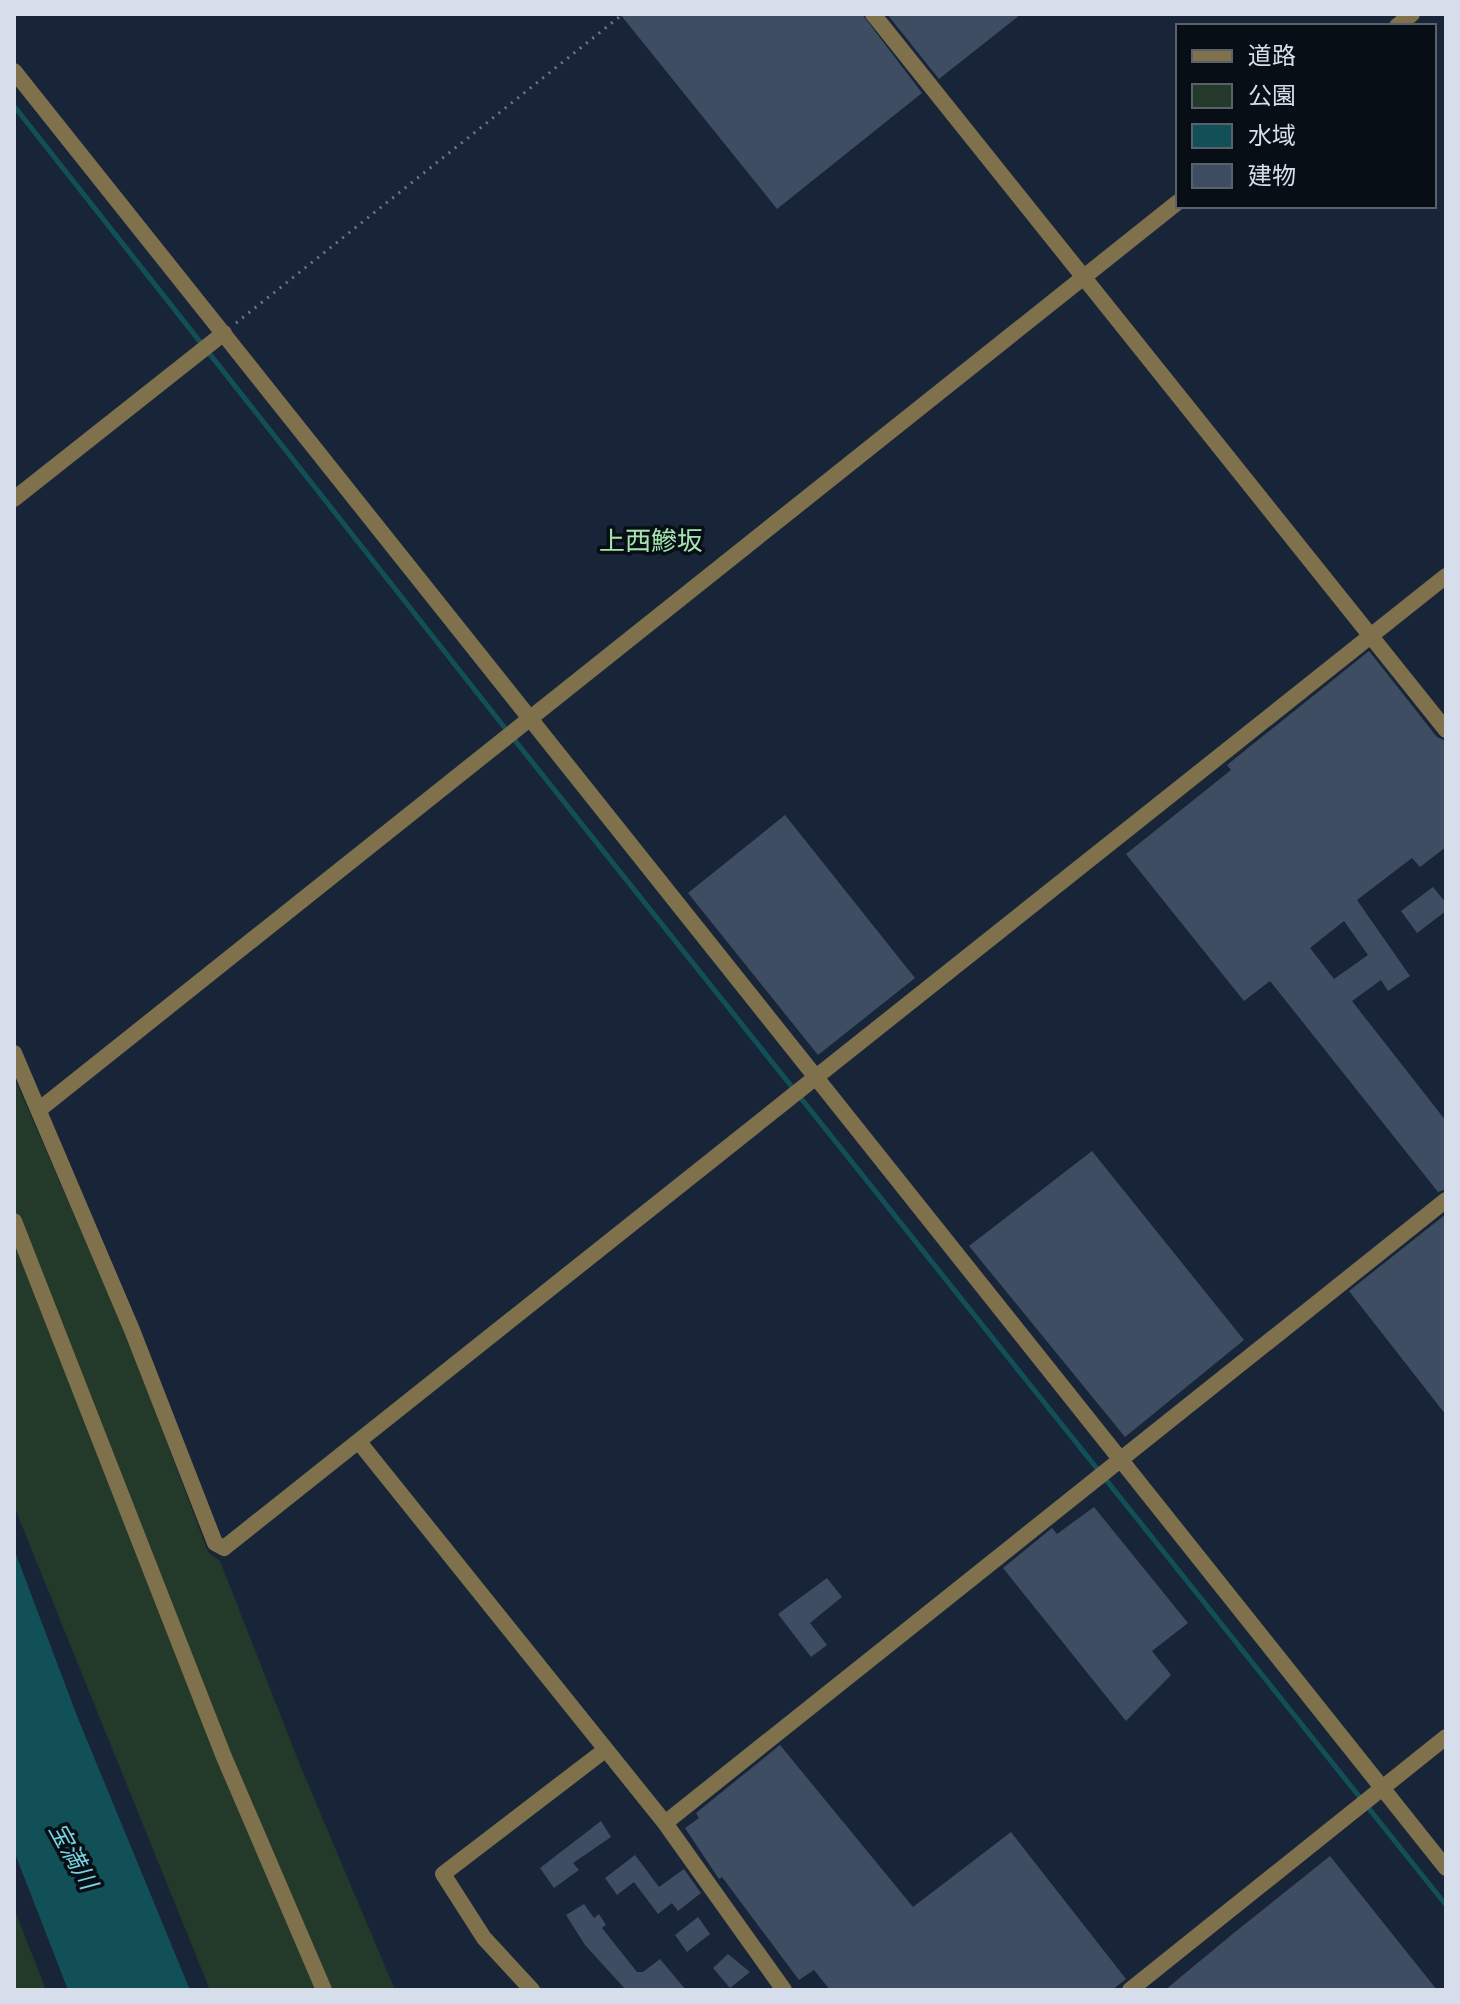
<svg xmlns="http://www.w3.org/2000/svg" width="1460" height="2004" viewBox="0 0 1460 2004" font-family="'Noto Sans','Noto Sans JP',sans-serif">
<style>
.green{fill:#233a2a}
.water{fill:#115056}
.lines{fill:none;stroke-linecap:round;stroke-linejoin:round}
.stream{stroke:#115056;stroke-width:5}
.building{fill:#3e4d62;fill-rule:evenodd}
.path{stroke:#6d7888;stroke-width:3;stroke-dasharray:2 6;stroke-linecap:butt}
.street{stroke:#80714d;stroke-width:16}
.labels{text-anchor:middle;stroke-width:7;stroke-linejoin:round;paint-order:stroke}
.water-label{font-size:24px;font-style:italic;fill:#74d3de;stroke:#080e16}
.quarter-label{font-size:26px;fill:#a5e5ae;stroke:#080e16}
</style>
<rect width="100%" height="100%" fill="#182538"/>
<path class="green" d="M14,1077l114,262 80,213 12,9 80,204 95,225h-185l-196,-484z
M14,1908l32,82h-32z"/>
<path class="water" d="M14,1549l63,167 113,274h-122l-54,-139z"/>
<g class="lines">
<path class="stream" d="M14,106l487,617 945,1182"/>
</g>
<path class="building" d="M620,14h242l60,79 -145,116z
M887,14h134l-82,65z
M1369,651l68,86 9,4v106l-26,20 -8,-9 -55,42 53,76 -22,15 -7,-11 -29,21 94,120v68l-8,3 -168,-211 -26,20 -118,-147 105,-84 -4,-5zM1344,921l24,34 -34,24 -24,-31z
M785,815l130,163 -97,77 -130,-162z
M1433,887l13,16v8l-29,22 -16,-22z
M1092,1151l152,189 -119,97 -156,-191z
M1446,1214v201l-97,-124z
M1094,1507l94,116 -36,28 19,24 -45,46 -123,-153 49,-40 5,6z
M827,1578l15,19 -32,26 17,22 -16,12 -33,-43z
M780,1745l133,162 98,-75 115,147 -14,11h-282l-16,-20 -15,10 -77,-103 -3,2 -34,-51 14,-10 -3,-5z
M601,1821l10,16 -38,26 6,7 -25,18 -14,-20z
M635,1855l24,32 25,-18 17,24 -23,18 -6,-8 -14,11 -24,-32 -17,13 -12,-17z
M1330,1856l107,134h-272l70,-58z
M584,1904l10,14 5,-4 7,11 -4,3 35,44h6l17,-13 26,31h-60l-41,-45 -19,-30z
M698,1917l12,17 -23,18 -12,-17z
M728,1954l22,18 -20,16 -17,-20z"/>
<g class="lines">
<path class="path" d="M236,323l387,-309"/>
<path class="street" d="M873,14l573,716
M1397,26l15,-12
M14,71l1432,1797
M14,499l210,-166
M14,1053l118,277 83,213 9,5 1222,-972
M40,1109l1138,-907
M14,1221l210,536 100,233
M359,1442l306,381 119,167
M665,1823l781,-623
M532,1990l-48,-52 -41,-64 162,-124
M1130,1990l316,-253"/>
</g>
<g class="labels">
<g class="water-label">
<text transform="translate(73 1856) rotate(61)" y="8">宝満川</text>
</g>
<g class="quarter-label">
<text x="651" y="550">上西鰺坂</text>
</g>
</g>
<rect width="1460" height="2004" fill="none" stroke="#d5deea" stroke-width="32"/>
<rect x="1176" y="24" width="260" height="184" fill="#080e16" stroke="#5a616b" stroke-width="2"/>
<rect x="1192" y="50" width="40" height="12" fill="#80714d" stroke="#5a616b" stroke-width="2"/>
<text x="1248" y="64" font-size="24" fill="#d5deea">道路</text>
<rect x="1192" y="84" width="40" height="24" fill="#233a2a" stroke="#5a616b" stroke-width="2"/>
<text x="1248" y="104" font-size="24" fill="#d5deea">公園</text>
<rect x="1192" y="124" width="40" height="24" fill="#115056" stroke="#5a616b" stroke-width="2"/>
<text x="1248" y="144" font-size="24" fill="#d5deea">水域</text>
<rect x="1192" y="164" width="40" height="24" fill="#3e4d62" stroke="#5a616b" stroke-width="2"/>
<text x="1248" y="184" font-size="24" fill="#d5deea">建物</text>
</svg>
